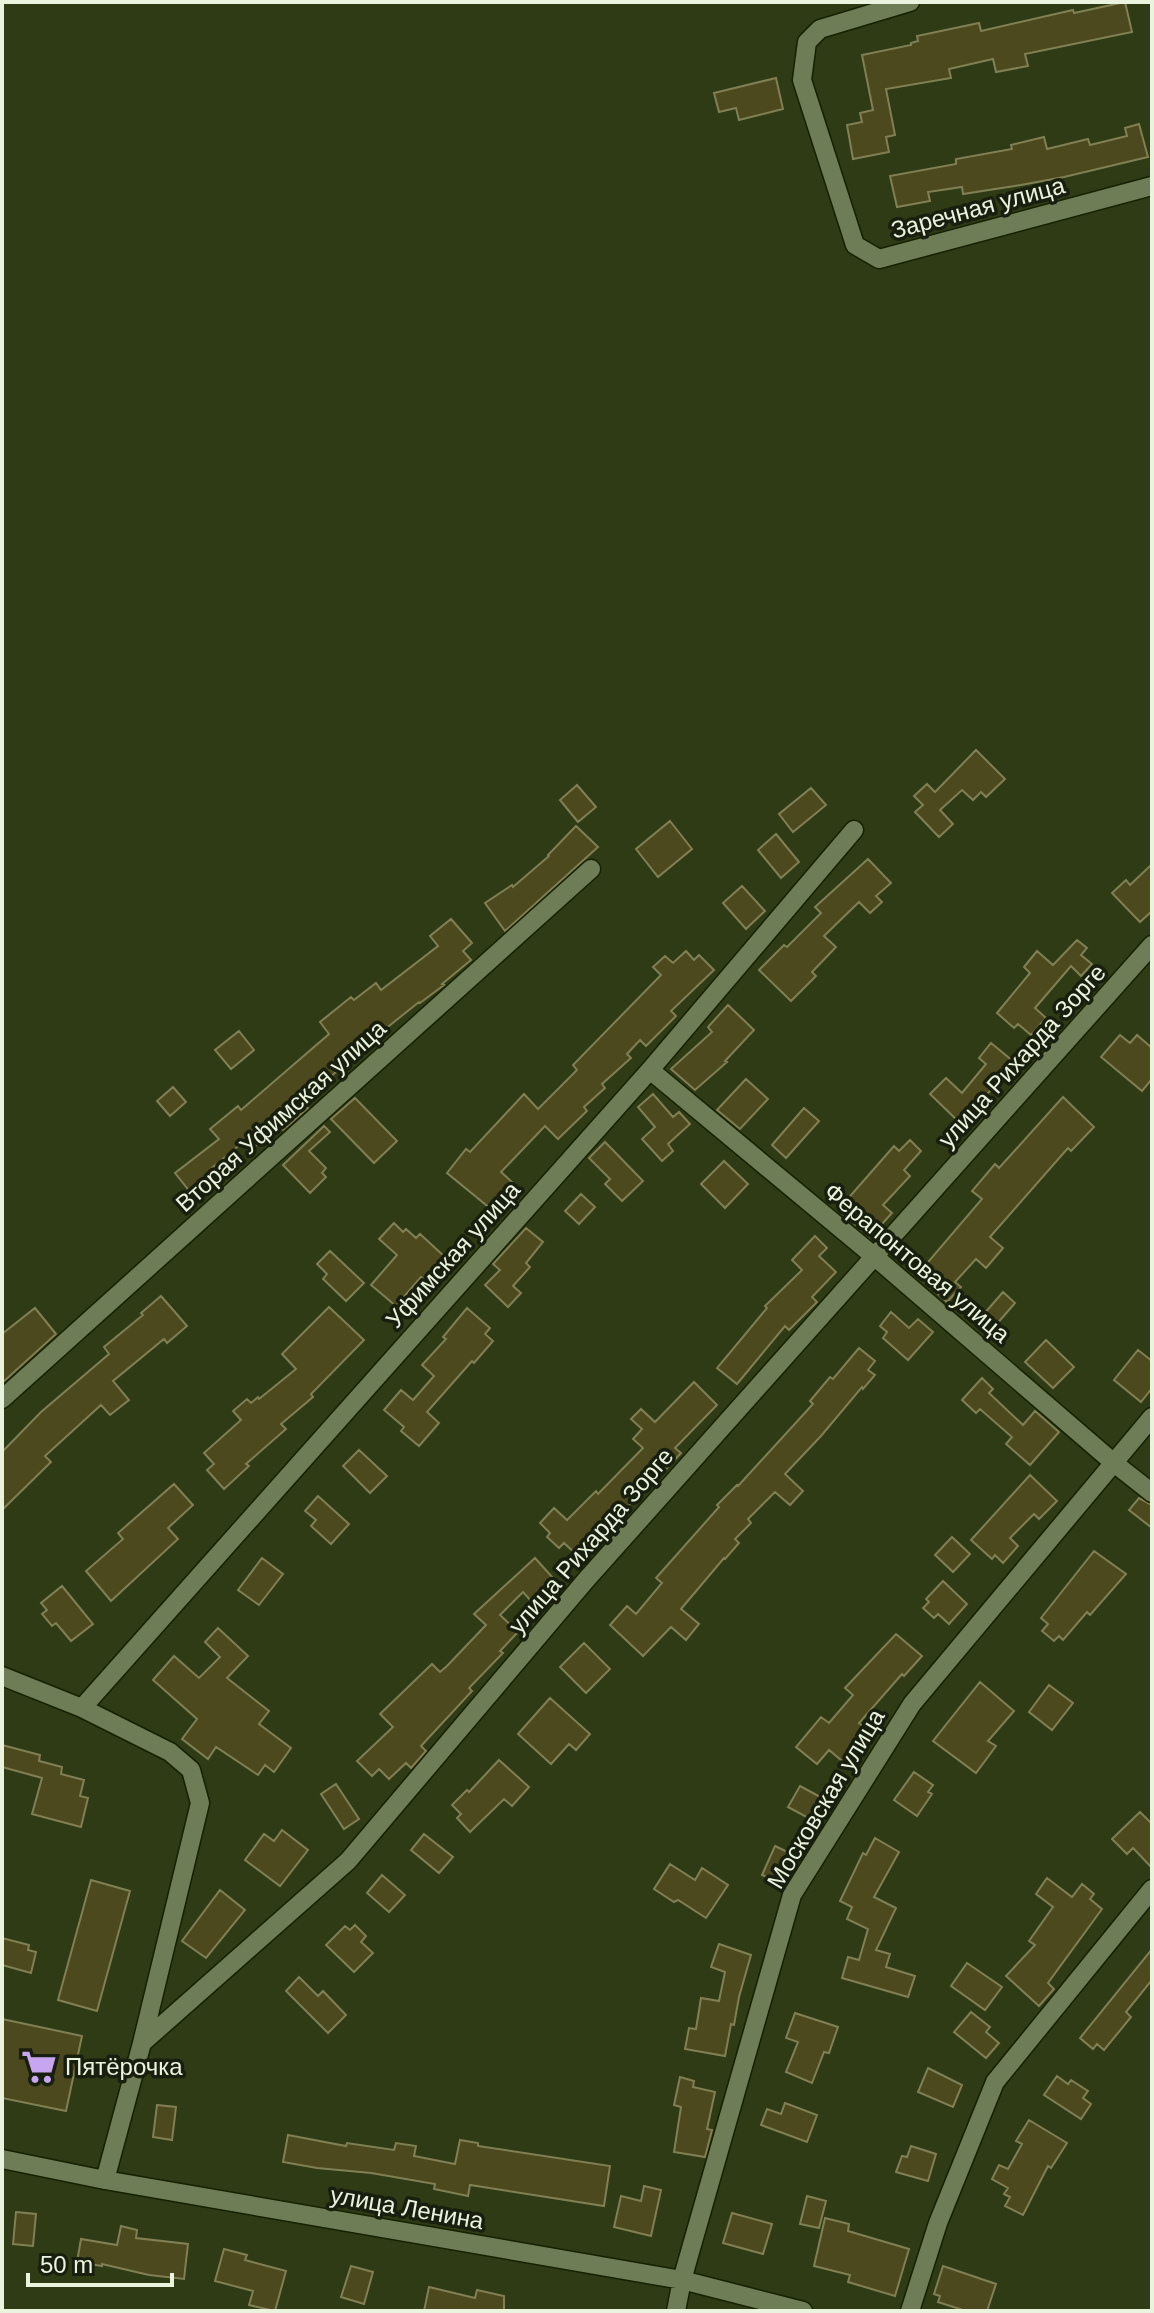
<svg xmlns="http://www.w3.org/2000/svg" width="1154" height="2313" viewBox="0 0 1154 2313" font-family="Arial,sans-serif">
<style>
.building{fill:#4c491f;stroke:#817f54;stroke-width:2}
.lines{fill:none;stroke-linecap:round;stroke-linejoin:round}
.minor-casing{stroke:#162100;stroke-width:21}
.minor{stroke:#6e7d55;stroke-width:18}
.labels{text-anchor:middle;stroke-width:7;stroke-linejoin:round;paint-order:stroke}
.street-label{font-size:24px;fill:#eaf3dd;stroke:#191f0f}
.poi-label{font-size:24px;fill:#eaf3dd;stroke:#191f0f;text-anchor:start}
</style>
<rect width="100%" height="100%" fill="#2e3b15"/>
<path class="building" d="M1125,2l7,30 -107,22 3,12 -32,6 -3,-13 -44,10 2,9 -65,11 9,46 -9,2 3,15 -36,7 -6,-34 15,-3 -2,-9 13,-3 -11,-55 49,-10v-2l7,-2 -1,-5 62,-13 2,8 92,-21 1,3z
M776,78l7,31 -44,11 -3,-12 -17,4 -5,-19z
M1139,124l9,33 -84,20 -43,8 -58,9 -1,-7 -34,5 2,9 -33,6 -7,-31 66,-12v-5l56,-10 -1,-4 33,-8 3,12 41,-10 2,6 37,-9 -2,-8z
M976,750l29,29 -19,18 -5,-5 -8,8 -11,-10 -22,20 13,14 -14,13 -24,-25 8,-7 -9,-9 13,-12 8,8z
M577,785l19,22 -18,15 -18,-22z
M811,788l15,17 -33,27 -14,-18z
M670,821l22,28 -34,28 -22,-28z
M576,826l22,21 -93,84 -20,-28 27,-18 1,2 36,-31 -1,-1z
M776,834l23,28 -18,16 -23,-28z
M868,859l23,24 -15,13 6,6 -12,11 -11,-11 -35,34 12,11 -24,25 4,4 -25,25 -32,-31 25,-25 3,2 34,-34 -6,-6z
M1152,864v47l-12,11 -28,-29 14,-13 4,5z
M742,886l23,25 -19,18 -23,-26z
M451,919l21,24 -9,8 8,9 -29,24 2,1 -24,18 -1,-1 -40,32 -77,68 6,6 -25,22 -4,-4 -30,25 -7,-8 -30,25 8,11 -25,19 -20,-25 44,-34 -9,-10 28,-23 3,4 88,-76 -9,-12 31,-25 3,3 22,-17 5,7 57,-44 -8,-10z
M1077,940l10,8 -6,7 11,9 -11,12 -10,-10 -36,42 11,10 -15,17 -13,-11 -4,4 -17,-15 33,-40 -6,-6 13,-16 16,14z
M686,951l8,9 5,-5 15,15 -43,41 5,5 -30,30 -6,-6 -13,14 4,4 -29,26 3,4 -21,19 3,4 -29,28 -13,-13 -44,46 11,10 -21,27 -44,-36 19,-24 4,3 54,-58 14,15 39,-39 -4,-5 88,-90 -8,-8 12,-11 8,7z
M728,1005l26,25 -29,31 2,1 -32,28 -24,-21 41,-37 -4,-5z
M239,1031l15,19 -23,19 -16,-19z
M1120,1035l10,8 7,-8 15,13v31l-10,12 -41,-34z
M991,1043l23,19 -20,25 -35,35 -29,-28 16,-16 16,15 24,-29 -7,-6z
M746,1079l22,20 -28,30 -23,-19z
M173,1087l13,15 -16,14 -13,-15z
M653,1094l20,23 6,-5 11,12 -22,20 5,7 -11,10 -20,-22 13,-12 -17,-20z
M1063,1097l31,30 -23,24 -3,-3 -78,89 13,11 -17,20 -10,-9 -21,23 6,5 -14,15 -30,-27 65,-76 -10,-8 23,-27 4,4z
M355,1098l42,43 -23,22 -43,-44z
M804,1108l15,13 -33,37 -14,-13z
M324,1126l6,6 -21,19 17,17 -4,5 4,4 -16,16 -27,-28z
M910,1140l11,11 -17,19 6,6 -27,29 9,8 -22,24 -32,-27 56,-64 5,5z
M605,1142l38,39 -21,20 -17,-17 5,-5 -21,-21z
M724,1161l24,23 -23,24 -24,-24z
M581,1194l14,13 -16,17 -14,-13z
M394,1223l9,9 3,-3 10,9 4,-4 25,23 -21,23 -3,-3 -25,29 -25,-21 26,-30 -18,-16z
M526,1228l17,14 -17,21 4,4 -17,19 8,7 -13,14 -23,-22 15,-15 -7,-6z
M815,1236l12,12 -8,8 17,16 -24,25 5,5 -28,28 -4,-4 -48,58 -20,-16 50,-60 -2,-2 37,-36 -10,-10z
M330,1251l34,32 -18,18 -23,-22 4,-5 -10,-10z
M1003,1292l12,11 -26,30 -12,-11z
M161,1296l26,30 -20,17 -3,-4 -51,42 16,19 -19,15 -9,-10 -56,51 6,6 -49,48v-58l39,-40 68,-58 -5,-7 39,-32 -2,-2z
M329,1307l35,33 -53,54 2,3 -32,27 5,5 -40,35 3,2 -25,23 -17,-19 7,-6 -10,-11 37,-33 -8,-9 14,-12 4,4 7,-6 1,2 37,-30 -14,-15z
M35,1308l21,26 -54,49v-49z
M467,1308l23,20 -5,6 8,7 -19,22 -2,-2 -45,51 12,11 -20,23 -18,-15 3,-4 -20,-17 17,-20 12,10 21,-24 -12,-11 24,-26 -3,-2z
M891,1312l18,16 9,-9 15,13 -25,28 -25,-22 4,-6 -7,-6z
M1046,1340l28,27 -21,21 -28,-26z
M859,1348l16,13 -7,9 7,5 -12,14 -1,-2 -41,49 -36,38 18,17 -13,14 -15,-13 -27,27 3,4 -16,16 4,4 -14,16 -1,-1 -43,51 18,15 -13,16 -15,-13 -28,29 -33,-31 17,-19 9,8 26,-31 -6,-5 63,-71 -2,-2 20,-20 1,1 75,-82 -3,-3 20,-24 3,2z
M1138,1350l14,11v27l-11,14 -27,-22z
M982,1378l11,11 -4,4 34,32 12,-14 24,21 -29,33 -24,-21 6,-7 -32,-28 -4,4 -14,-13z
M694,1382l23,23 -42,43 6,5 -15,16 -3,-3 -28,28 3,2 -59,61 -15,-14 -5,5 -12,-11 3,-4 -10,-10 14,-15 13,12 29,-29 2,3 45,-46 -10,-9 9,-10 -11,-10 10,-10 14,13z
M359,1450l28,26 -17,17 -27,-27z
M1030,1475l27,26 -18,18 -5,-5 -24,24 8,8 -15,17 -8,-8 -3,4 -21,-19z
M174,1484l19,21 -25,23 10,11 -67,62 -25,-30 37,-32 -5,-6z
M318,1496l31,28 -18,20 -20,-18 5,-6 -11,-9z
M1139,1498l13,7v23l-23,-18z
M952,1537l18,17 -17,18 -18,-17z
M1094,1551l32,23 -36,41 -3,-3 -24,28 -4,-4 -5,5 -12,-10 6,-7 -7,-6z
M262,1558l21,16 -24,31 -21,-15z
M535,1558l19,21 -4,5 9,9 -10,12 -11,-11 -7,7 -8,-9 -23,23 18,17 -18,19 3,2 -34,35 3,3 -51,55 5,5 -15,17 -5,-5 -17,16 -10,-10 -7,7 -15,-15 36,-34 -13,-13 52,-50 8,8 7,-6 39,-41 -12,-11z
M943,1581l24,23 -18,20 -11,-10 -4,4 -11,-10 6,-6 -3,-3z
M62,1586l31,38 -22,17 -15,-18 -4,3 -10,-12 5,-4 -6,-7z
M218,1628l30,28 -21,22 42,33 -10,13 32,24 -17,24 -9,-7 -7,10 -42,-28 -8,12 -26,-20 15,-20 -44,-39 21,-24 25,22 21,-21 -15,-15z
M896,1634l26,22 -18,20 -2,-2 -43,49 10,8 -13,14 5,5 -13,16 -19,-16 -12,14 -21,-17 25,-30 8,6 24,-28 -8,-7z
M584,1643l26,26 -24,24 -26,-26z
M980,1682l34,29 -26,30 8,5 -20,27 -43,-32z
M1049,1685l24,18 -21,27 -23,-18z
M550,1698l40,36 -14,16 -7,-6 -18,20 -33,-30z
M2,1745l38,10 -1,6 23,6 -1,7 23,6 -4,16 8,2 -7,29 -49,-13 10,-36 -40,-11z
M499,1760l30,27 -17,19 -8,-7 -34,33 -13,-14 4,-4 -9,-9 15,-15 2,2z
M914,1772l19,13 -5,7 4,2 -15,22 -23,-16z
M336,1784l23,35 -15,10 -23,-35z
M800,1786l24,13 -12,21 -24,-13z
M1140,1812l12,12v44l-19,-20 -6,6 -15,-15z
M282,1830l26,20 -28,36 -35,-26 19,-26 10,7z
M424,1834l29,23 -14,16 -28,-23z
M875,1838l24,14 -25,45 22,11 -20,42 14,4 -4,13 29,9 -7,21 -66,-19 6,-21 11,3 9,-31 -21,-10 5,-12 -12,-6 23,-48 3,2z
M775,1846l23,11 -14,28 -22,-10z
M670,1864l25,16 7,-12 26,17 -22,33 -28,-18 -4,2 -20,-13z
M382,1875l23,20 -16,17 -22,-19z
M1047,1878l25,19 10,-13 12,10 -4,5 12,10 -54,74 6,6 -15,17 -33,-30 29,-31 -6,-4 24,-34 -17,-13z
M91,1880l39,11 -33,120 -39,-11z
M220,1890l25,20 -39,48 -24,-17z
M355,1925l11,11 -5,6 12,11 -19,19 -28,-27 19,-19 5,4z
M2,1938l27,7 -1,5 8,2 -5,21 -29,-8z
M719,1944l32,11 -12,42 -5,28 -3,-1 -6,32 -40,-7 4,-21 7,1 5,-31 18,3 6,-29 -14,-5z
M1152,1949v31l-26,32 5,5 -27,33 -7,-6 -4,5 -13,-11z
M967,1963l35,24 -17,23 -34,-24z
M299,1977l19,19 5,-5 23,24 -18,18 -42,-42z
M971,2012l19,15 -4,5 13,11 -13,15 -32,-26z
M795,2013l43,14 -9,26 -5,-1 -12,31 -26,-11 12,-30 -12,-4z
M2,2019l80,17 -16,75 -64,-13z
M928,2068l34,17 -9,22 -35,-15z
M1057,2076l11,8 3,-4 17,11 -5,7 8,6 -10,15 -37,-24z
M680,2077l14,4 -1,6 22,5 -8,37 5,1 -7,27 -31,-5 7,-45 -7,-2z
M785,2103l32,12 -10,27 -46,-17 6,-16 14,5z
M157,2105l19,2 -4,33 -19,-3z
M1029,2120l38,23 -16,25 -3,-2 -25,49 -18,-9 5,-9 -6,-3 4,-6 -16,-9 7,-14 9,4 14,-25 -6,-3z
M288,2135l58,11 1,-3 47,7 2,-7 20,3 -2,10 41,8 5,-24 18,3v3l132,20 -6,40 -134,-21 -2,11 -34,-7 1,-5 -64,-11 -54,-5 -34,-6z
M911,2146l25,8 -8,27 -32,-9 6,-16 5,1z
M644,2186l17,4 -10,46 -37,-9 7,-31 20,5z
M807,2196l19,5 -7,27 -19,-4z
M16,2212l20,2 -3,32 -20,-2z
M732,2213l40,11 -9,30 -40,-11z
M825,2218l24,6 -1,7 61,18 -14,47 -47,-14 2,-7 -36,-9z
M121,2226l16,4 -1,8 52,6 -4,35 -35,-4 -47,-11v2l-25,-4 4,-23 36,6z
M224,2249l23,6 -2,5 41,11 -11,40 -26,-6 4,-14 -38,-10z
M351,2266l22,6 -9,32 -23,-7z
M943,2266l53,18 -9,27h-21l-28,-9 2,-6 -6,-2z
M429,2287l46,11 2,-8 27,6v15h-80z"/>
<g class="lines">
<g class="minor-casing">
<path id="minor" d="M910,2l-90,27 -13,13 -5,38 53,165 24,14 273,-73
M650,1070l225,187 239,206 38,30
M2,1399l589,-530
M2,1676l80,32 88,44 21,18 9,33 -58,240
M82,1708l568,-638 204,-240
M2,2159l103,21 577,100 121,31
M105,2180l37,-137 206,-182 238,-281 566,-635
M676,2311l6,-31 110,-385 120,-191 240,-287
M910,2311l28,-88 57,-141 157,-193"/>
</g>
<use href="#minor" class="minor"/>
</g>
<defs>
<g id="supermarket-bare" transform="scale(2.76)"><path d="M-6-5.5h2.5l.6 2H6L4.5 2H-2.5L-4.4-4H-6ZM-1.5 3.2a1.3 1.3 0 1 0 .1 0ZM3 3.2a1.3 1.3 0 1 0 .1 0Z" fill="#c8a6ef" stroke="#191f0f" stroke-width="2.5" paint-order="stroke"/></g>
</defs>
<g fill-rule="evenodd">
<use href="#supermarket-bare" x="39" y="2067"/>
</g>
<g class="labels">
<g class="street-label">
<text transform="translate(978 208) rotate(-15)" y="8">Заречная улица</text>
<text transform="translate(1022 1056) rotate(-48)" y="8">улица Рихарда Зорге</text>
<text transform="translate(281 1116) rotate(-42)" y="8">Вторая Уфимская улица</text>
<text transform="translate(453 1255) rotate(-48)" y="8">Уфимская улица</text>
<text transform="translate(917 1263) rotate(40)" y="8">Ферапонтовая улица</text>
<text transform="translate(591 1541) rotate(-49)" y="8">улица Рихарда Зорге</text>
<text transform="translate(826 1799) rotate(-59)" y="8">Московская улица</text>
<text transform="translate(407 2208) rotate(10)" y="8">улица Ленина</text>
</g>
<g class="poi-label">
<text x="65" y="2075">Пятёрочка</text>
</g>
</g>
<rect width="1154" height="2313" fill="none" stroke="#eaf3dd" stroke-width="8"/>
<path d="M28 2273v12h144v-12" fill="none" stroke="#eaf3dd" stroke-width="4"/>
<text x="40" y="2273" font-size="24" fill="#eaf3dd" stroke="#191f0f" stroke-width="6" paint-order="stroke">50 m</text>
</svg>
